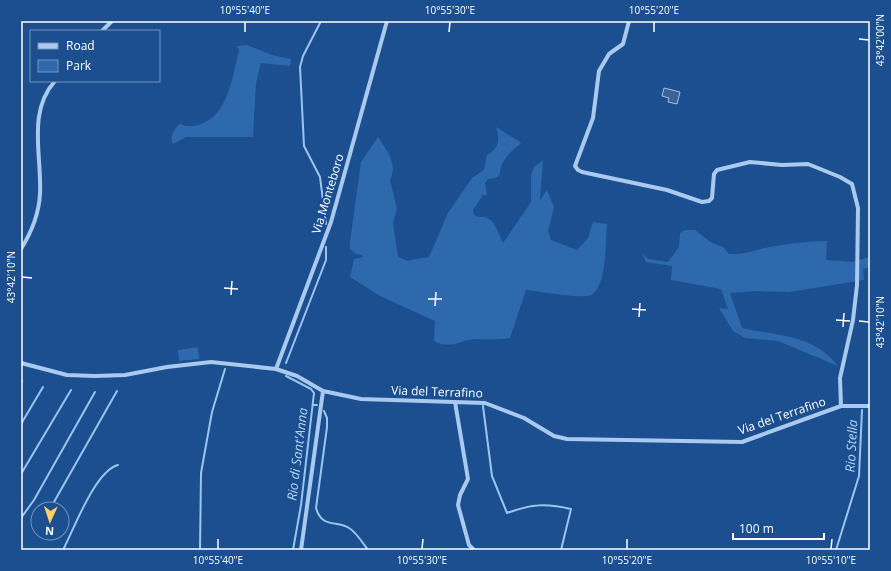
<svg xmlns="http://www.w3.org/2000/svg" width="891" height="571" viewBox="0 0 891 571" font-family="'Open Sans',sans-serif">
<style>
.green{fill:#2e69ad}
.water{fill:#3c6290;stroke:#9cc4f0}
.lines{fill:none;stroke-linecap:round;stroke-linejoin:round}
.stream{stroke:#9cc4f0;stroke-width:2}
.street{stroke:#a9c9ee;stroke-width:4}
.ticks{fill:none;stroke:#fff;stroke-width:1.5}
.labels{text-anchor:middle;stroke-width:4;stroke-linejoin:round;paint-order:stroke}
.street-label{font-size:12px;fill:#fff;stroke:#1b4f8f}
.water-label{font-size:13px;font-style:italic;fill:#b5d3f5;stroke:#1b4f8f}
.neatline{fill:none;stroke:#fff;stroke-width:1.5}
.ticks-label{font-size:10px;text-anchor:middle;fill:#fff}
</style>
<rect width="100%" height="100%" fill="#1b4f8f"/>
<path class="green" d="M247,45l25,10 19,4 -1,7 -29,-3 -5,20 -3,54h-67l-13,7c-4,-7 1,-15 7,-20 7,3 13,3 21,0 27,-9 32,-49 38,-74l-2,-4z
M496,127l24,15 1,2c-8,5 -14,11 -18,18 -6,10 2,16 -15,17l-3,4 2,12h-4l-10,15 1,5c5,3 8,1 13,3 9,3 12,18 16,25l28,-41v-27l3,-8 9,-7 -3,40 7,-10 7,17 -6,24 3,9 26,10 11,-12 5,-16 14,2c-2,16 1,70 -20,72 -17,1 -43,-4 -61,-6l-16,48c-11,2 -22,1 -34,1 -17,1 -24,11 -42,2l1,-20 -55,-25 -30,-19 4,-18 9,-2 -1,-2 -6,-1 -6,-5v-7l11,-80 17,-25c9,14 20,26 12,43l7,29 -4,14 5,34 10,4c7,-3 14,-2 21,-4l19,-44 24,-35 12,-8 3,-15c12,-7 13,-15 9,-28z
M685,230h10l17,13 11,4 6,7c13,1 23,-3 36,-6 21,-4 42,-7 62,-7l-1,19 27,2 17,-5v10l-7,2 1,11 -75,12 -32,-1 -27,2 12,35c35,8 71,6 96,38l-60,-25 -33,-3 -12,-7 -14,-23 9,1 -7,-20 -50,-9 1,-14 -26,-4 -4,-9 6,6 20,3 11,-15 1,-14z
M198,347l1,12 -20,2 -1,-11z"/>
<path class="water" d="M664,88l16,4 -3,12 -9,-2 1,-4 -7,-2z"/>
<g class="lines">
<path class="stream" d="M321,21l-18,35 -3,11 4,79 16,31 6,47
M286,363l40,-103v-13
M286,376l25,13 3,4 -13,112 -8,45
M21,383l1,-2
M313,405h4
M483,406l9,70 15,37c24,-9 39,-10 64,-4l-10,41
M324,411l3,7v9l-11,81c6,21 21,12 33,20 7,4 14,15 19,22
M21,424l22,-37
M21,474l50,-84
M50,509l67,-118
M21,518l13,-18 61,-108
M37,532l1,-2
M63,550c11,-21 32,-79 55,-85
M200,550l1,-77 11,-61 13,-43
M836,550l23,-74 3,-66"/>
<path class="street" d="M629,21l-6,23 -14,10 -10,17 -6,47 -18,48 3,4 4,2 85,18 35,12 7,-1 3,-3 2,-24 3,-4 33,-8 32,3 26,-1 32,13 12,7 6,24 -1,77 -4,35 -13,58 1,28
M102,31l10,-10
M21,249c10,-16 18,-36 19,-55 2,-38 -13,-82 15,-113
M21,363l46,12 28,1 30,-1 42,-8 44,-5 65,7 21,7 26,15 38,8 124,4 39,15 30,18 13,3 175,3 99,-36h29
M276,369l55,-147 56,-201
M455,402l13,77 -8,16 -2,10 11,40 5,5
M301,550l22,-159"/>
</g>
<path class="ticks" d="M245,32v-10M449,32l1,-10M654,32v-10M859,39l10,1M22,277l10,1M224,288l14,1M231,295l1,-14M428,299h14M435,306l1,-14M632,309l14,1M639,317l1,-14M836,320l14,1M859,321l10,1M843,327l1,-14M218,549v-10M422,549l1,-10M627,549v-10M831,549l1,-10"/>
<g class="labels">
<g class="street-label">
<text transform="translate(328 194) rotate(-73)" y="4">Via Monteboro</text>
<text transform="translate(437 392) rotate(2)" y="4">Via del Terrafino</text>
<text transform="translate(782 416) rotate(-19)" y="4">Via del Terrafino</text>
</g>
<g class="water-label">
<text transform="translate(851 446) rotate(-87)" y="5">Rio Stella</text>
<text transform="translate(297 454) rotate(-83)" y="5">Rio di Sant'Anna</text>
</g>
</g>
<rect width="891" height="571" fill="none" stroke="#1b4f8f" stroke-width="44"/>
<rect x="30" y="30" width="130" height="52" fill="#1b4f8f" stroke="#7695bc"/>
<rect x="38" y="43" width="20" height="6" fill="#a9c9ee" stroke="#7695bc"/>
<text x="66" y="50" font-size="12" fill="#ffffff">Road</text>
<rect x="38" y="60" width="20" height="12" fill="#2e69ad" stroke="#7695bc"/>
<text x="66" y="70" font-size="12" fill="#ffffff">Park</text>
<g transform="translate(50 521) rotate(183)"><circle r="19" fill="#1b4f8f" stroke="#7695bc"/>
<path d="M0-3L7 15L0 10L-7 15Z" fill="#ffd166"/>
<text y="-6" font-size="11" font-weight="bold" text-anchor="middle" fill="#ffffff">N</text>
</g>
<path d="M733 533v6h91v-6" fill="none" stroke="#ffffff" stroke-width="2"/>
<text x="739" y="533" font-size="12" fill="#ffffff" stroke="#1b4f8f" stroke-width="3" paint-order="stroke">100 m</text>
<rect x="22" y="22" width="847" height="527" class="neatline"/>
<g class="ticks-label">
<text x="245" y="14">10°55'40"E</text>
<text x="450" y="14">10°55'30"E</text>
<text x="654" y="14">10°55'20"E</text>
<text transform="translate(880 40) rotate(-90)" y="4">43°42'00"N</text>
<text transform="translate(11 277) rotate(-90)" y="4">43°42'10"N</text>
<text transform="translate(880 322) rotate(-90)" y="4">43°42'10"N</text>
<text x="218" y="564">10°55'40"E</text>
<text x="422" y="564">10°55'30"E</text>
<text x="627" y="564">10°55'20"E</text>
<text x="831" y="564">10°55'10"E</text>
</g>
</svg>
